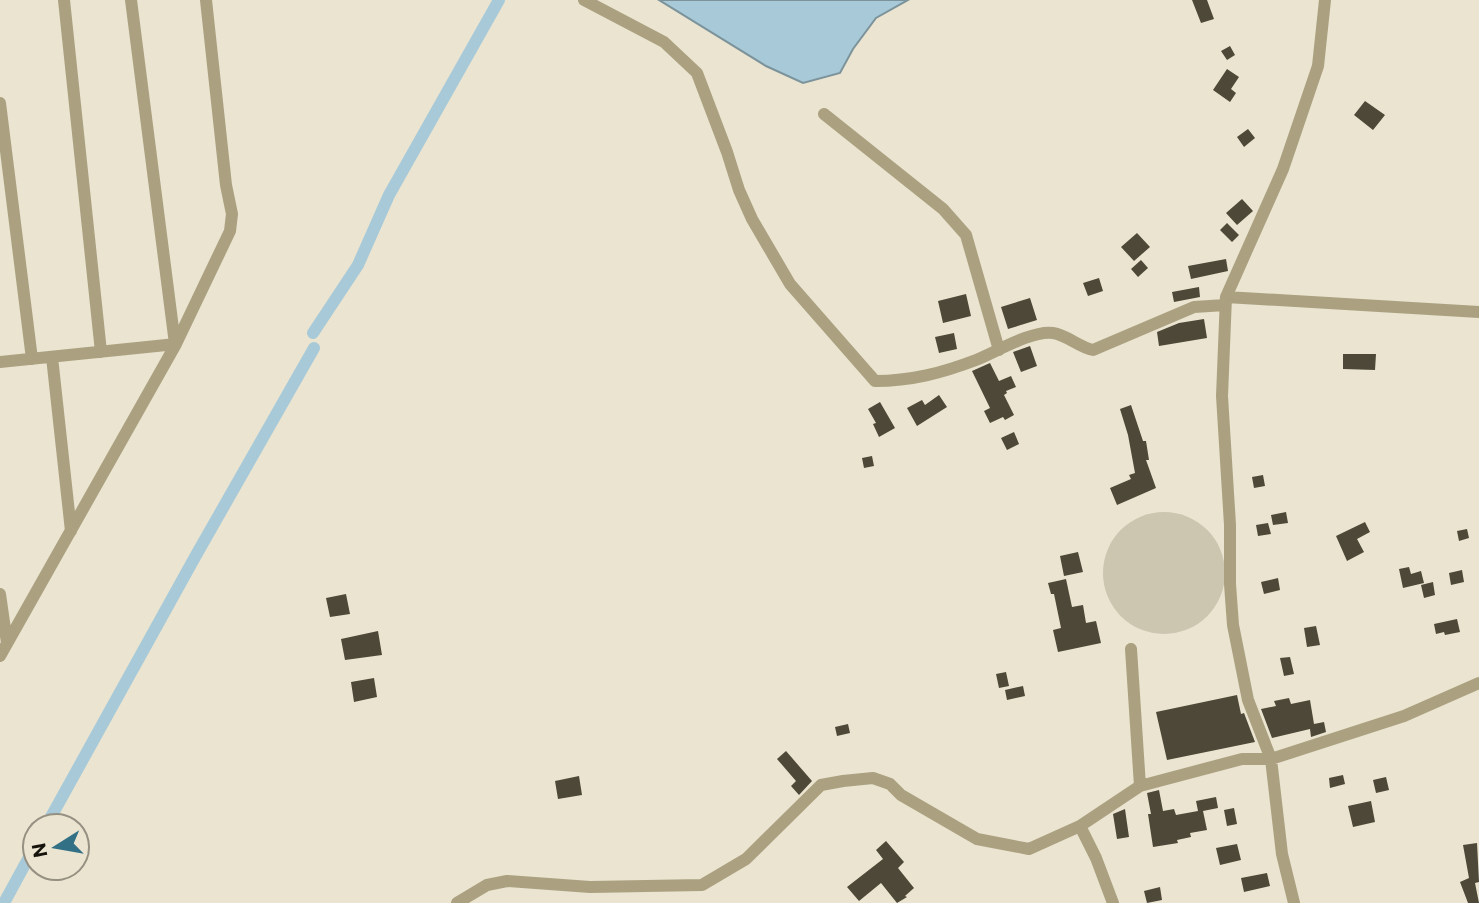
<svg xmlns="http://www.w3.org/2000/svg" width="1479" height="903" viewBox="0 0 1479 903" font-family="Commissioner,sans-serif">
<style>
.green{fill:#ccc5b0}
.water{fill:#a8cad8;stroke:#7c939b;stroke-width:2}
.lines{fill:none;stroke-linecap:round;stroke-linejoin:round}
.canal{stroke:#a8cad8;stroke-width:12}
.building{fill:#4d4837}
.street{stroke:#aba181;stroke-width:12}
</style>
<rect width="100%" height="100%" fill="#eae4d0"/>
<path class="green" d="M1103 573a61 61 0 1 1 122 0a61 61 0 1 1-122 0Z"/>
<path class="water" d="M659,0h249l-32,18 -23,31 -13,24 -37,10 -37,-17z"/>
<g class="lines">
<path class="canal" d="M313,333l45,-68 31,-70 110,-195
M46,826l149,-269 119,-209
M4,903l31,-57"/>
</g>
<path class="building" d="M1192,0h15l7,19 -13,4z
M1230,46l5,9 -8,5 -6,-9z
M1227,69l12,8 -8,12 5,4 -6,9 -17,-12z
M1365,101l20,14 -12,15 -19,-15z
M1248,129l7,9 -11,9 -7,-10z
M1242,199l11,12 -16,14 -11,-12z
M1227,223l12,12 -7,7 -12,-12z
M1137,233l13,14 -16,14 -13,-14z
M1226,259l2,12 -37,8 -3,-13z
M1141,260l7,8 -10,9 -7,-8z
M1099,278l4,13 -15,5 -5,-13z
M1199,287l1,10 -26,5 -2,-10z
M966,294l5,22 -28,7 -5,-22z
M1030,298l7,22 -29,9 -7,-22z
M1204,319l3,19 -48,8 -2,-14 22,-9z
M954,333l3,16 -18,4 -4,-16z
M1030,346l7,20 -16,6 -8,-20z
M1343,354h33l-1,16 -32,-1z
M990,363l9,18 12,-5 5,11 -10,4 1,2 -3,2 10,20 -9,5 -2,-3 -13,6 -6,-12 6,-3 -18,-37z
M939,395l8,12 -30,19 -10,-18 15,-8 3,5z
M880,402l15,26 -16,9 -6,-13 3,-1 -8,-14z
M1131,405l12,36h3l3,19h-3l10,28 -39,17 -7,-17 21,-9 -2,-4 6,-2 -7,-38 -8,-26z
M1014,432l5,12 -12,6 -6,-12z
M872,456l2,10 -10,2 -2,-10z
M1263,475l2,11 -11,2 -2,-11z
M1286,512l2,11 -15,2 -2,-10z
M1365,522l5,10 -13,7 7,13 -17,9 -11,-25z
M1268,523l3,11 -13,2 -2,-11z
M1467,529l2,9 -10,3 -2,-10z
M1078,552l5,20 -19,4 -4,-20z
M1409,567l2,7 10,-3 3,12 -21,5 -4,-19z
M1462,570l2,12 -13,3 -2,-12z
M1278,578l2,12 -16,4 -3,-12z
M1066,579l6,28 11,-2 3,18 10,-2 5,22 -43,9 -5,-22 8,-2 -7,-34h-3l-3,-11z
M1433,582l2,13 -11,3 -3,-13z
M346,594l4,20 -20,3 -4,-19z
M1457,619l3,13 -15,3 -1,-3 -8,2 -2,-10z
M1316,626l4,19 -13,2 -3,-19z
M378,631l4,24 -37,5 -4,-21z
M1290,657l4,17 -10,2 -4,-18z
M1006,672l3,14 -10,2 -3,-14z
M374,678l3,19 -23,5 -3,-20z
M1023,686l2,10 -18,4 -2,-10z
M1237,695l4,19 3,-1 11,29 -88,18 -11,-48z
M1289,698l2,6 19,-4 4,24 10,-2 2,10 -15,5 -1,-8 -38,9 -11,-29 15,-3 -2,-5z
M848,724l2,9 -13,3 -2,-9z
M786,751l26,30 -13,14 -8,-9 5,-5 -19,-22z
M1343,775l2,9 -15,4 -1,-10z
M579,776l3,19 -24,4 -3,-18z
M1386,777l3,13 -13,3 -3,-13z
M1159,790l4,21 11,-2 2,6 22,-4 -2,-10 20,-4 2,11 -15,3 4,19 -17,3 1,4 -14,3 1,3 -25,4 -5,-33h3l-4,-21z
M1371,801l4,21 -22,5 -5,-21z
M1234,808l3,16 -10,2 -3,-16z
M1125,809l4,28 -12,2 -4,-25z
M886,841l18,21 -6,6 16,20 -9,8 2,1 -10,6 -16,-20 -22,18 -12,-14 36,-28 -7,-9z
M1477,843l2,39 -4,1 4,20h-11l-8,-21 9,-4 -6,-33z
M1237,844l4,16 -21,5 -4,-17z
M1267,873l3,13 -26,6 -3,-14z
M1160,887l2,13 -15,3 -3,-12z"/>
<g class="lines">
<path class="street" d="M64,0l37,352
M131,0l44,344
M584,0l80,42 33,31 30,79 12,38 13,29 38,65 85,97c36,0 67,-8 101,-21 20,-8 56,-30 77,-27 14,2 26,14 40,17l101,-43 31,-2 1,-8 253,15
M1325,0l-7,66 -35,103 -57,128 -4,99 8,129v59l3,41 15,75 23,59 133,-43 75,-33
M0,103l32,256
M824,114l119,95 23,26 33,115
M52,357l19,174
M0,362l176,-18
M0,594l7,49
M1131,649l9,137
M0,656l176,-312 54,-113 2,-17 -6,-29 -20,-185
M1080,826l16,32 17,45
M457,903l30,-18 20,-4 83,6 112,-2 44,-26 75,-74 22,-4 30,-3 17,6 11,11 76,44 52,10 51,-23 60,-40 102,-27h29l11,95 12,49"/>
</g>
<g transform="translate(56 847) rotate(259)"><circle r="33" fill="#eae4d0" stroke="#959082" stroke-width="2"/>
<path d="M0-5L12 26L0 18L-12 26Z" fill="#327086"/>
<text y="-10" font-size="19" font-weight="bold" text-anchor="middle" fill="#15130c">N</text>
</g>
</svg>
